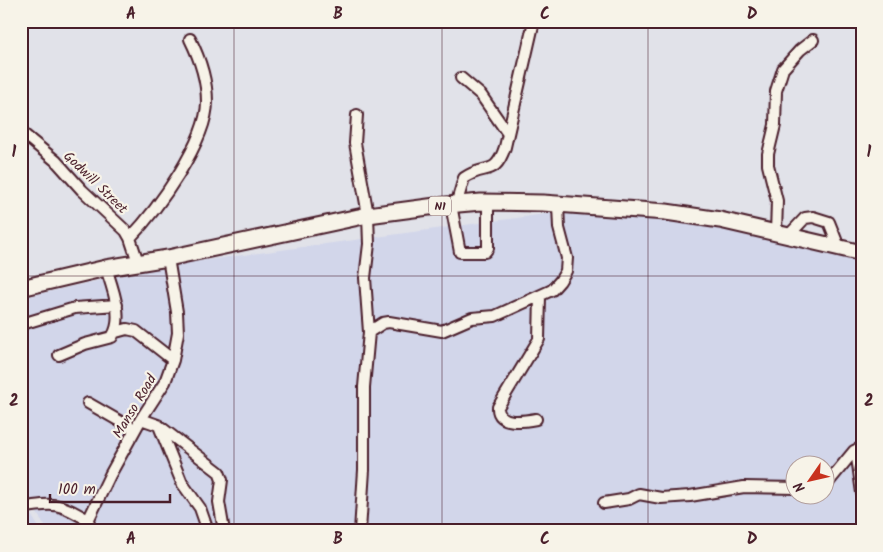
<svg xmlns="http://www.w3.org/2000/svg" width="883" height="552" viewBox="0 0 883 552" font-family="Kalam,sans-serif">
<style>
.built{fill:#d2d6ea;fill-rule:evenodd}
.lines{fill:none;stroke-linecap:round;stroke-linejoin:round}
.minor-casing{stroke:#4a1f2b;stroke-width:14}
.highway-casing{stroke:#4a1f2b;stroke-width:19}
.minor{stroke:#f7f3e8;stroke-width:10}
.highway{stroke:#f7f3e8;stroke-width:15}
.grid{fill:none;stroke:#4a1f2b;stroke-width:1;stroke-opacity:0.55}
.labels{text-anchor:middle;stroke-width:4.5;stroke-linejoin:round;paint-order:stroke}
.shield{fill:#f7f3e8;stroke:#7e5f64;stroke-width:1}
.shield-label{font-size:12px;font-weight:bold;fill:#4a1f2b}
.street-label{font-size:14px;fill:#4a1f2b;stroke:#f7f3e8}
.neatline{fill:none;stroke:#4a1f2b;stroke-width:2}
.grid-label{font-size:16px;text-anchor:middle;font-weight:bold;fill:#4a1f2b}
</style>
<rect width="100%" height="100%" fill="#e1e2e9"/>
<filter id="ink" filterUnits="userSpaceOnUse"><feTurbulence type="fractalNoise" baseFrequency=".02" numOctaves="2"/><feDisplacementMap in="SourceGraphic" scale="10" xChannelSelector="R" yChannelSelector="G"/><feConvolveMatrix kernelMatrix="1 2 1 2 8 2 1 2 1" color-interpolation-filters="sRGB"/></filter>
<g filter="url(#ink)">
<path class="built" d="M582,209l183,25 97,23v274h-814l-27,-44v-189l142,-32zM796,464h30v30h-30z
M21,498l20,33h-20z"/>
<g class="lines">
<g class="minor-casing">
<path id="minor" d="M461,78l20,17 27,39
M357,115l-2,28 13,72 1,29 -4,34 4,54 -5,55v83l-4,61
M21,132l35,29 26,29 44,41 4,7 8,24
M451,205l9,47h25l3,-4v-46
M456,205l8,-27c21,-15 31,0 41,-31l29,-126
M776,233l1,-32 -9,-36v-11l7,-29 1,-34 7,-22 17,-19 13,-10
M789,235l16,-17 8,-1 16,5 10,25
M130,238c27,-28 77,-97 77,-136 0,-23 -7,-43 -17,-63
M22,324l53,-16 42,-3
M116,332l11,-3 9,2 37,29
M369,332l14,-9 6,-1 53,9 30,-13 23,-2 57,-26 8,-9 6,-10 1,-13 -8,-30 -1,-23
M59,355l26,-11 27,-7c13,-18 0,-50 -6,-69
M88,403l47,27
M141,419l17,6 61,47 3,8 -3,22 5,29
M536,419c-11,2 -39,7 -38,-12l41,-68 1,-43
M159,426l23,57 18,25 8,23
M856,450l6,43
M826,485l28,-34 8,-4
M604,503l25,-4 10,-5 22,4 29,-2 54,-9 52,1
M21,508c35,-6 37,-5 67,12
M83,531l27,-56 31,-56 24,-37 8,-22 5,-27 -1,-21 -9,-54
M862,531v-2"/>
</g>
<g class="highway-casing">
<path id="highway" d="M21,288l85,-20 62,-10 200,-43 68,-9 45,-4 62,1 123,9 54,8 142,33"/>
</g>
<use href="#minor" class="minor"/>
<use href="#highway" class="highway"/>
</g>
</g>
<path class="grid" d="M234,21v510M442,21v510M648,21v510M21,276h841"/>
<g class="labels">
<rect class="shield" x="429" y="196.5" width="22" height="19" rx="4"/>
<g class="shield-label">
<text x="440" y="210">N1</text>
</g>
<g class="street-label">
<text transform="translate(96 182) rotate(44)" y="5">Godwill Street</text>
<text transform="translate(134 406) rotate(-59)" y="5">Manso Road</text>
</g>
</g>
<rect width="883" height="552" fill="none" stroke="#f7f3e8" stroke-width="55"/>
<g transform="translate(810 480) rotate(236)"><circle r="24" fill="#f7f3e8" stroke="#b29e9c"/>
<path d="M0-4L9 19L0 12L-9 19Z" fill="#c8321e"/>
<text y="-8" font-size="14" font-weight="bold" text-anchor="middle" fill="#4a1f2b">N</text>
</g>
<path d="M50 494v8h120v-8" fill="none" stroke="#4a1f2b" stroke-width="2.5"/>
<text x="58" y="494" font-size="15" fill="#4a1f2b" stroke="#f7f3e8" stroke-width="4" paint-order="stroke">100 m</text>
<rect x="28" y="28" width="828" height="496" class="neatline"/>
<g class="grid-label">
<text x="131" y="19">A</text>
<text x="338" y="19">B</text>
<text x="545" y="19">C</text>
<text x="752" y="19">D</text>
<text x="14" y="157">1</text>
<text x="869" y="157">1</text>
<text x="14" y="406">2</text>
<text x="869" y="406">2</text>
<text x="131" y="544">A</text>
<text x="338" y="544">B</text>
<text x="545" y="544">C</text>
<text x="752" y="544">D</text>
</g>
</svg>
